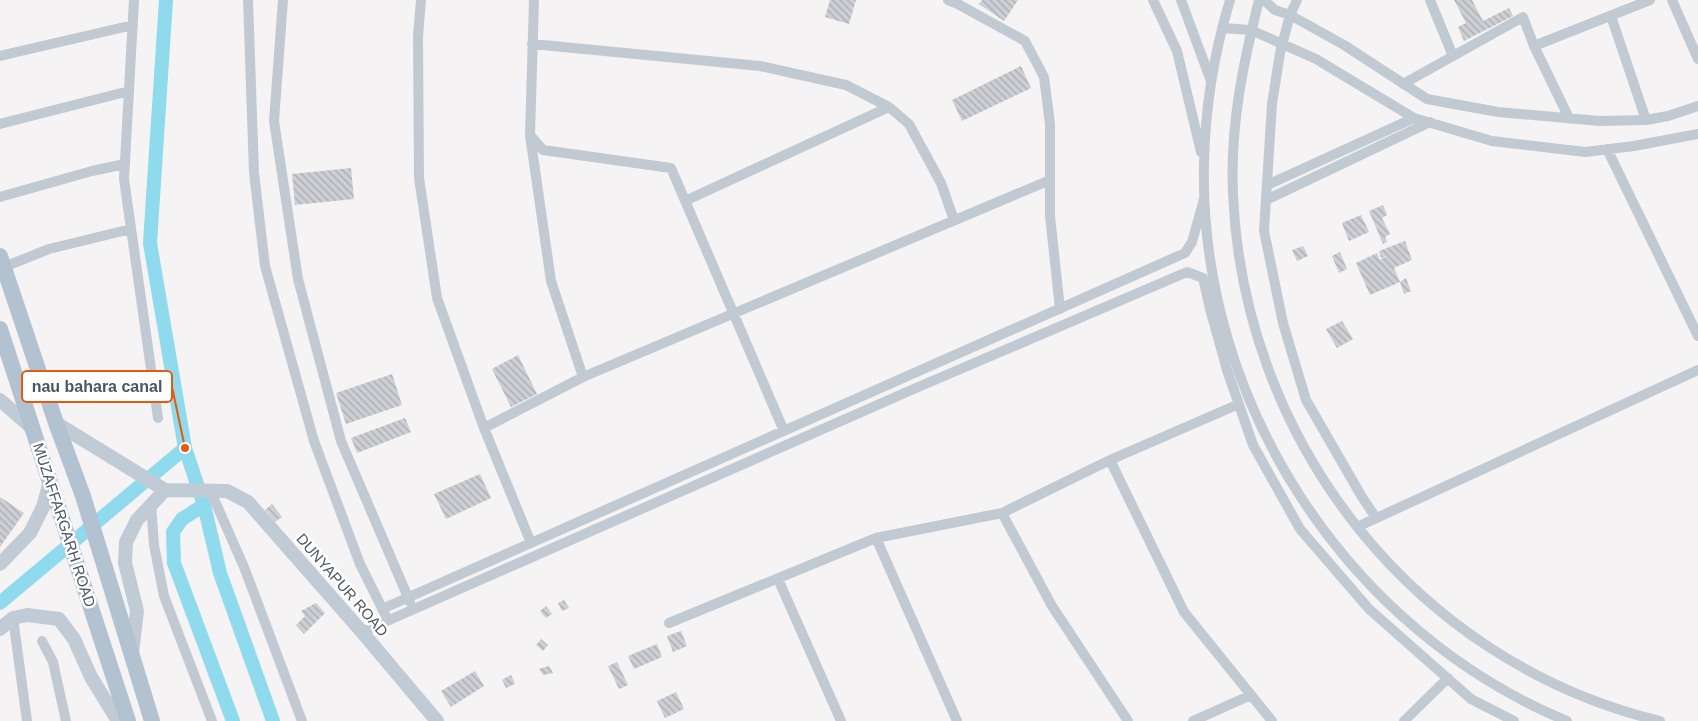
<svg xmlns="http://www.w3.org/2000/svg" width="1698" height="721" viewBox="0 0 1698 721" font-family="Arial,sans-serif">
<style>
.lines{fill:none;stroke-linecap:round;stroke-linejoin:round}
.canal{stroke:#90daee;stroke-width:14}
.building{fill:url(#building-back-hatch)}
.street{stroke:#c1cad2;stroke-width:10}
.secondary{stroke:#c1cbd6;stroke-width:14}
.primary{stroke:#b3c2d1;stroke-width:16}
.labels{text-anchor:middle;stroke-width:5;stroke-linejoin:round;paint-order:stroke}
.street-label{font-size:15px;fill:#4a5661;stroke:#fff}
.leader{fill:none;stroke:#e8590c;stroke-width:2}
.callout-dot{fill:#e8590c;stroke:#fff;stroke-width:2}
.callout{fill:#fff;stroke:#e8590c;stroke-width:2}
.callout-label{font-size:16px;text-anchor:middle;font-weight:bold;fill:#4a5661}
</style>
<defs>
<pattern id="building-back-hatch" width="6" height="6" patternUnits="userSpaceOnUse" patternTransform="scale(1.25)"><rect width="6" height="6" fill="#cdcfd5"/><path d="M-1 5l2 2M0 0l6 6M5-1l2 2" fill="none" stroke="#a8abb0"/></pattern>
</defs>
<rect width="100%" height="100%" fill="#f5f3f3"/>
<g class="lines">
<path class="canal" d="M166,0l-16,243 35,205 19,57 16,68 53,148
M204,505l-22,14 -9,13 1,31 59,158
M0,603l185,-155"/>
</g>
<path class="building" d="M830,0h26l-7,24 -24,-7z
M982,0h36l-14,21 -25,-17z
M1454,0h18l11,21 26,-13 4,8 -49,25 -6,-14 8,-4z
M1021,66l10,22 -69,33 -10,-21z
M351,168l3,31 -59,6 -3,-31z
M1383,205l4,10 -5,3 8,16 -5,3 2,5 -4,2 -14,-33z
M1361,215l8,17 -20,9 -7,-18z
M1405,241l7,19 -18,8 6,14 -30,13 -14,-32 21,-10 3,7 8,-5 -7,3 -2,-7z
M1303,246l5,10 -11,5 -5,-11z
M1340,252l7,17 -8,4 -7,-17z
M1406,278l5,13 -7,3 -4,-12z
M1342,321l11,18 -16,9 -11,-19z
M518,355l19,39 -26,13 -19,-38z
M392,374l10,31 -56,19 -10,-31z
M405,418l6,14 -54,21 -6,-15z
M480,474l11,24 -45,21 -12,-25z
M0,497l24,16 -24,34z
M272,504l10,13 -7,5 -10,-12z
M564,600l5,8 -7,3 -4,-8z
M316,603l9,10 -21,21 -8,-9 9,-9 -4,-5z
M546,606l6,8 -6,4 -6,-7z
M681,631l6,15 -14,6 -6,-16z
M541,639l7,6 -5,6 -7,-6z
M657,644l5,13 -28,12 -6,-13z
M617,662l11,23 -9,4 -11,-23z
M549,666l4,7 -10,2 -4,-6z
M475,671l9,15 -33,21 -10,-16z
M511,675l4,9 -9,4 -4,-8z
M676,692l8,17 -19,9 -8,-17z"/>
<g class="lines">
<path class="street" d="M134,0l-10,179 34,239
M248,0l6,173 11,93 49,175 46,123 25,50
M283,0l-9,121 24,158 43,162 69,161
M421,0l-3,36 1,142 18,120 47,130 99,-51 -32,-96 -21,-146
M534,0l-4,135 13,15 128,18 113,263
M948,0l10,4 67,37 19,36 6,47v92l10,93
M1153,0l24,51 24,101
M1181,0l30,81
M1230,0c-16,53 -25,109 -26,164 -5,238 143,466 363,557
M1259,0c-16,64 -29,126 -26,193 10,249 182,469 427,528
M1264,0l11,10 15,5 54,30 83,54 71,13 102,9 46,-1 22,-4 30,-10
M1297,0l-7,15 -10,38 -8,51 -8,127 19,92 23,77 56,97 14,21
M1430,0l23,56
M1672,0l26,59
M1611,16l35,104
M1222,28l29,2 65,29 98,59 78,23 93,11 49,-6 64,-12
M532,44l228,22 86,19 43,22
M1534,46l35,72
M0,56l133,-31
M1403,84l120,-67 11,29 116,-46
M0,124l129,-33
M1607,149l91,187
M1267,185l147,-67
M0,197l92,-26 33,-7
M1266,200l164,-78
M685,201l204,-94 20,17 32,59 13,37
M4,267l45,-18 82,-20
M583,377l467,-197
M1239,404l-129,56 74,152 88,109
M484,428l47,115
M210,490l34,77 58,154
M151,504l3,41 10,51 48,125
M1002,513l50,93 76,115
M1357,527l341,-157
M876,538l81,183
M778,579l63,142
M382,609l803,-356 7,-11 12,-43
M13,618l14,103
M669,623l207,-85 126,-25 108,-53
M362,632l554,-244 271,-116 16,6 7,31 17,61 26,75 47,84 69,80 102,90 43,22
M42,641l11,21 13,59
M1193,721l58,-26
M1404,721l44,-43"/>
<path class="secondary" d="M0,400l32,28
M56,423l109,67 62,1 21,11 114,130 75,89
M0,564l30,-31 13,-26 7,-26
M0,629l13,-11 14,-3 32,4 15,20 17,38 27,44
M132,653l5,-42 -12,-48 1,-21 11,-22 28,-30"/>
<path class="primary" d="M0,256l56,167 27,73 69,225
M0,329l128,392"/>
</g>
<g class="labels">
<g class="street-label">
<text transform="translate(64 525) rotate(72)" y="5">MUZAFFARGARH ROAD</text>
<text transform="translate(342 585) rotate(49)" y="5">DUNYAPUR ROAD</text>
</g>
</g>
<path class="leader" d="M185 448L172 387"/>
<circle class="callout-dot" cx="185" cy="448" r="5"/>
<rect class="callout" x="22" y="371" width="150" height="31" rx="5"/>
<g class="callout-label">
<text x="97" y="392">nau bahara canal</text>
</g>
</svg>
